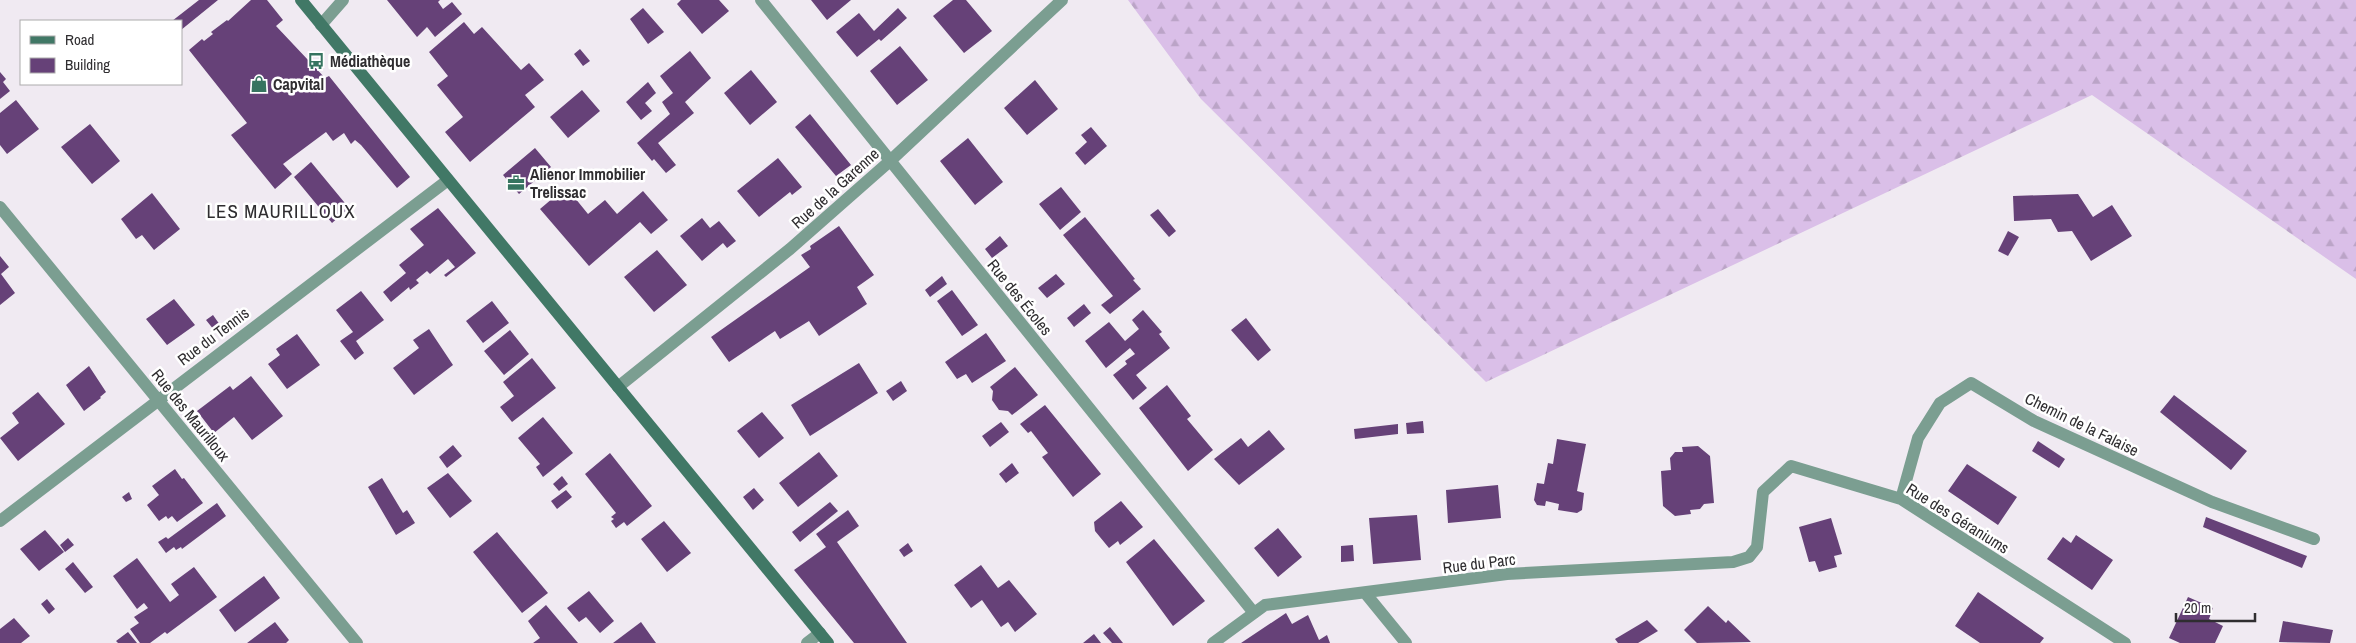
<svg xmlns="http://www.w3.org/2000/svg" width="2356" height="643" viewBox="0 0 2356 643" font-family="'Archivo Narrow',sans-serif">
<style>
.forest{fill:url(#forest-firs)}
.building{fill:#664178}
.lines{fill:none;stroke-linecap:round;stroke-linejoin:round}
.minor{stroke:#7b9e91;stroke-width:12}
.secondary{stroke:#417866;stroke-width:12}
.labels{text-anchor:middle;stroke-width:5;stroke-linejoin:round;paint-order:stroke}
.poi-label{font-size:16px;font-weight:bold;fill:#2f2d30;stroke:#fff;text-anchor:start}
.street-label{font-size:16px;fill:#2f2d30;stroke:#fff}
.quarter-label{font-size:19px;letter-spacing:1px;fill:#2f2d30;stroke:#fff}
</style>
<defs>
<pattern id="forest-firs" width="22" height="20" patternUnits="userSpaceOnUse" patternTransform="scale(1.25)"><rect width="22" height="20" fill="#dabfe8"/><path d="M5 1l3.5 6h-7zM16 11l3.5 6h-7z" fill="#bba4c7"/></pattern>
</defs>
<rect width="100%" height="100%" fill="#f0eaf2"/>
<path class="forest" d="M1128,0h1228v279l-264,-184 -606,287 -285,-283z"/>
<path class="building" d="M199,0h19l-37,30v-9h-9z
M251,0h16l16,20 -7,6 49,52 4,-2 81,101 -13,11 -36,-43 -6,-5 -4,4 -7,-11 -11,8 -7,-9 -43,32 9,10 -17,15 -44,-54 16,-12 -58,-73 13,-11 2,2 9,-7 -2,-2 16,-12 1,1z
M387,0h53l-2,2 5,7 9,-7 10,12 -27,23 -8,-10 -10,10z
M681,0h38l10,11 -27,23 -25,-30z
M811,0h40l-24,20z
M953,0h13l26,31 -28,22 -31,-37z
M643,8l21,24 -16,12 -18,-25z
M898,8l9,10 -26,23 -2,-2 -22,18 -21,-25 23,-19 15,18z
M464,22l10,12 8,-7 39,43 8,-7 15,17 -19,15 10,12 -65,55 -25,-30 18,-15 -26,-32 11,-9 -19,-24z
M900,46l28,34 -31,25 -27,-34z
M580,49l10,12 -7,5 -9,-12z
M690,51l21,27 -26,24 9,11 -36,30 18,22 -10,8 -12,-14 -2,2 -15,-18 33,-29 -8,-12 11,-9 -13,-17z
M751,70l26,32 -27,23 -26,-32z
M0,72l6,7 -3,3 7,9 -10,8z
M1035,80l23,29 -31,26 -23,-27z
M648,82l8,11 -11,10 7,8 -11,9 -15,-18z
M582,90l18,21 -32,27 -18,-21z
M16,100l23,29 -32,25 -7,-9v-32z
M810,114l41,51 -15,11 -41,-49z
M90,124l30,37 -28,23 -31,-37z
M1091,127l16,19 -22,19 -10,-12 12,-11 -6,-7z
M968,138l35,44 -28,23 -35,-44z
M535,148l16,19 -32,27 -16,-19z
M778,158l24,29 -10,8 -2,-3 -31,25 -22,-26z
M311,162l38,46 -17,15 -38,-46z
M566,187l22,27 17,-14 12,14 26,-23 25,29 -17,14 -11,-12 -51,44 -49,-57z
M1061,187l20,25 -21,18 -21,-26z
M152,193l28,36 -26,21 -12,-15 -6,4 -15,-20z
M2078,194l15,23 19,-12 20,31 -41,25 -19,-30 -14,1 -7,-13 -37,2 -1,-25z
M438,208l38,45 -30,24 -2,-2 11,-8 -7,-8 -18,15 -3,-3 -11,9 3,3 -9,7 -1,-3 -18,15 -8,-10 23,-19 -7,-8 25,-20 -14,-16z
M1158,209l18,22 -7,6 -19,-22z
M1085,217l50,62 -2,1 8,9 -31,25 -9,-9 12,-9 -50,-61z
M702,218l8,10 9,-7 17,20 -9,7 -4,-5 -21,18 -22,-25z
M839,226l35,49 -17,12 10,17 -48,32 -10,-15 -29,18 -5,-8 -46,31 -18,-25 99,-70 -9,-12 10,-6 -1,-3z
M2008,231l11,6 -11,19 -10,-5z
M1000,236l8,10 -16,12 -7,-9z
M657,250l30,35 -33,27 -30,-35z
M0,256l9,11 -8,7 14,19 -15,12z
M1056,274l9,10 -18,14 -9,-10z
M942,276l5,8 -17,13 -5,-7z
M952,290l26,35 -16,11 -25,-35z
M361,291l23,29 -28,21 8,12 -9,7 -15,-19 13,-9 -17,-22z
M174,299l21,26 -28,20 -21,-26z
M492,301l17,22 -26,20 -17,-22z
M1084,304l7,9 -17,14 -7,-9z
M1143,310l19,22 -3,2 11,14 -34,27 11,13 -14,12 -20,-25 14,-11 -2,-3 10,-7 -5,-6 -24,20 -21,-27 24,-19 16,19 14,-12 -7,-9z
M213,315l7,10 -6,5 -8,-10z
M1246,318l25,32 -13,11 -27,-31z
M429,329l24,36 -39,30 -21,-27 26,-20 -6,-8z
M510,330l19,24 -25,21 -20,-24z
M986,333l20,28 -34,22 -6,-9 -9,5 -12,-17z
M297,334l23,31 -33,24 -19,-25 12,-9 -4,-6z
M532,358l24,30 -44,34 -12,-15 14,-11 -11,-14z
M859,363l19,30 -68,43 -19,-31z
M89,366l17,26 -6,5 1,1 -17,13 -18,-26z
M1015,367l23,28 -26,20 -4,-4 -9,-1 -7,-10 1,-9 -3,-4z
M251,376l32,40 -31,24 -18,-23 -20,16 -17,-22 33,-25 3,4z
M901,381l6,10 -14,10 -7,-10z
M1167,385l24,31 -4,3 26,31 -25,21 -49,-63z
M38,392l27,32 -47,37 -18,-23 19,-15 -7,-10z
M2174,395l73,56 -16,19 -71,-58z
M1045,405l56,69 -28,23 -31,-40 6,-4 -17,-22 -3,2 -8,-9z
M762,412l22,26 -25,20 -22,-27z
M543,417l30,36 -30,24 -7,-10 4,-3 -22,-26z
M1423,421l1,12 -17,1 -1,-11z
M1001,422l8,10 -19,15 -8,-11z
M1398,424v10l-43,5 -1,-10z
M1269,430l16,19 -46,36 -25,-26 27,-21 7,9z
M1557,439l29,5 -9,47 7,2 -2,17 -5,3 -19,-3 1,-6 -13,-3 -1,5 -8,-1 -3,-5 3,-17 7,1 4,-21 5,1z
M2038,441l27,18 -6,9 -27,-17z
M453,445l9,11 -15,12 -8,-11z
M1698,446l12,10 4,47 -10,1 -4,5 -10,1 1,4 -16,2 -12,-10 -2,-35 10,-1 -1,-12 5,-6h8l-1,-5z
M819,452l19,24 -40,31 -19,-24z
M610,453l42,53 -25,20 -3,-4 -8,6 -5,-7 3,-2 -3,-2 5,-4 -31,-39z
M1012,463l7,10 -13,10 -7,-9z
M1967,464l50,33 -19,28 -50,-34z
M175,469l7,10 2,-1 19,25 -26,19 -5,-6 -4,3 -2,-3 -7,5 -12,-16 12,-10 -7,-9z
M448,473l24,28 -22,17 -23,-30z
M562,476l6,8 -9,7 -6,-7z
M382,478l21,35 4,-3 8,13 -19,12 -28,-48z
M1498,485l3,33 -53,5 -2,-33z
M754,488l10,12 -11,10 -10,-13z
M566,490l6,7 -15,12 -6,-8z
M129,492l3,7 -6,3 -4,-5z
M1121,501l22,26 -23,18 -2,-4 -9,7 -14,-17 -1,-9z
M830,502l8,9 -38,31 -8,-10z
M217,503l9,13 -44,33 -1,-2 -5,3 -2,-3 -8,6 -8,-11 8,-5 2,2z
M848,510l11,16 -22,16 70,101h-53l-60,-73 32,-23 -10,-13z
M1417,515l4,45 -48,4 -4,-46z
M2206,517l101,39 -5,12 -99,-41z
M1831,518l11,36 -8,2 3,11 -18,5 -4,-11 -6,1 -10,-35z
M664,521l27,32 -24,19 -26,-33z
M1278,528l24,29 -24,20 -24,-29z
M45,530l19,22 -25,19 -19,-22z
M497,532l51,61 -26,20 -49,-61z
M2076,535l37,25 -21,30 -45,-31 16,-22 8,6z
M68,538l6,7 -9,7 -5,-7z
M1154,539l51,62 -32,25 -47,-64z
M908,543l5,8 -9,6 -5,-7z
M1353,545l1,16 -13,1v-16z
M137,558l33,44 9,-7 -8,-11 23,-17 23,30 -50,37 -2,-2 -15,11h-10l-10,-14 9,-6 -5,-6 14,-9 -4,-5 -7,6 -24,-33z
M73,562l20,25 -8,6 -20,-24z
M981,565l17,23 11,-8 28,34 -22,18 -7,-10 -7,5 -19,-27 -11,8 -17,-23z
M264,576l16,22 -45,34 -16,-22z
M589,591l25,30 -14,12 -14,-16 -7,5 -12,-14z
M1978,592l66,46 -4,5h-60l-25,-17z
M2188,597l25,11 -4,11 14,7 -8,17h-35l-11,-5z
M47,599l8,10 -6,5 -8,-10z
M546,605l32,38h-45l7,-5 -12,-17z
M1708,606l18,17 2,-3 23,22 -54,1 -13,-13z
M1286,613l6,11 16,-9 11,25 8,-5 3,8h-89z
M14,618l16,18 -9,7h-21v-14z
M1647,620l11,11 -20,12h-20l-3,-4z
M2283,621l50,9 -3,13 -51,-1z
M275,622l14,18 -3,3h-39z
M641,622l15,21h-43z
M1110,627l13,16h-11l-9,-10z
M128,632l9,11h-19l-2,-2z
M1094,634l7,9h-18z"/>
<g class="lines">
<path class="minor" d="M761,0l493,613
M321,25l22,-25
M0,207l357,436
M618,387l172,-138 100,-88 172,-161
M1901,499l17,-61 22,-35 31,-20 63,38 178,81 102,37
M0,521l448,-341
M1366,594l40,49
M807,643l13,-10
M1213,643l52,-38 242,-31 226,-12 16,-5 8,-10 6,-55 28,-26 110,33 224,144"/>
<path class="secondary" d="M301,0l527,643"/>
</g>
<defs>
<g id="bus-bare" transform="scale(1.35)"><path d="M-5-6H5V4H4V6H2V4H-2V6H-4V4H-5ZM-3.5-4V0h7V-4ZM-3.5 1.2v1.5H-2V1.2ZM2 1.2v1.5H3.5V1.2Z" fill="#367460" stroke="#fff" stroke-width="2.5" paint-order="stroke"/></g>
<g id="shop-bare" transform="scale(1.35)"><path d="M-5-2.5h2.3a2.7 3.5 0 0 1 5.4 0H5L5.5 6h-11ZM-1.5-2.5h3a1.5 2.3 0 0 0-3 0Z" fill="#367460" stroke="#fff" stroke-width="2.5" paint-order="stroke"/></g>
<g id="office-bare" transform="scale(1.35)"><path d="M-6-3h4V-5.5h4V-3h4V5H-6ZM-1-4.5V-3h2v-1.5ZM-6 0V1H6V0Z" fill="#367460" stroke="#fff" stroke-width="2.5" paint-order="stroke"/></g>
</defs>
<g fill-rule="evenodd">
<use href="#bus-bare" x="316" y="61"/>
<use href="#shop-bare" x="259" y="84"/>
<use href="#office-bare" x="516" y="183"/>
</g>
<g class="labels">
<g class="poi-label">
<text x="330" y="67">Médiathèque</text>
<text x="273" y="90">Capvital</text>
<text x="530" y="180">Alienor Immobilier<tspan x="530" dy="18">Trelissac</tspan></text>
</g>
<g class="street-label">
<text transform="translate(835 188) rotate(-42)" y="6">Rue de la Garenne</text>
<text transform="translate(1020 297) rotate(51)" y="6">Rue des Écoles</text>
<text transform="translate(213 336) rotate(-37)" y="6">Rue du Tennis</text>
<text transform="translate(191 415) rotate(51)" y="6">Rue des Maurilloux</text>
<text transform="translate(2082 424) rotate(26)" y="6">Chemin de la Falaise</text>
<text transform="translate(1958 518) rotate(32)" y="6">Rue des Géraniums</text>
<text transform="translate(1479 563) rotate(-7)" y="6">Rue du Parc</text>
</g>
<g class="quarter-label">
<text x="281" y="218">LES MAURILLOUX</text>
</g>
</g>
<rect x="20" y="20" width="162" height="65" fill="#ffffff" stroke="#acabac"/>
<rect x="30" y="36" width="25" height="8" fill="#417866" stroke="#acabac"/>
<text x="65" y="45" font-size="15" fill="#2f2d30">Road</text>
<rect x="30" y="58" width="25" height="15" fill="#664178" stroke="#acabac"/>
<text x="65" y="70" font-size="15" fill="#2f2d30">Building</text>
<path d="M2176 613v8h79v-8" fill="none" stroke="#2f2d30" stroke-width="2.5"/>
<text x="2184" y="613" font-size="15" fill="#2f2d30" stroke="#ffffff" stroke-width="4" paint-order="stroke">20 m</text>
</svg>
